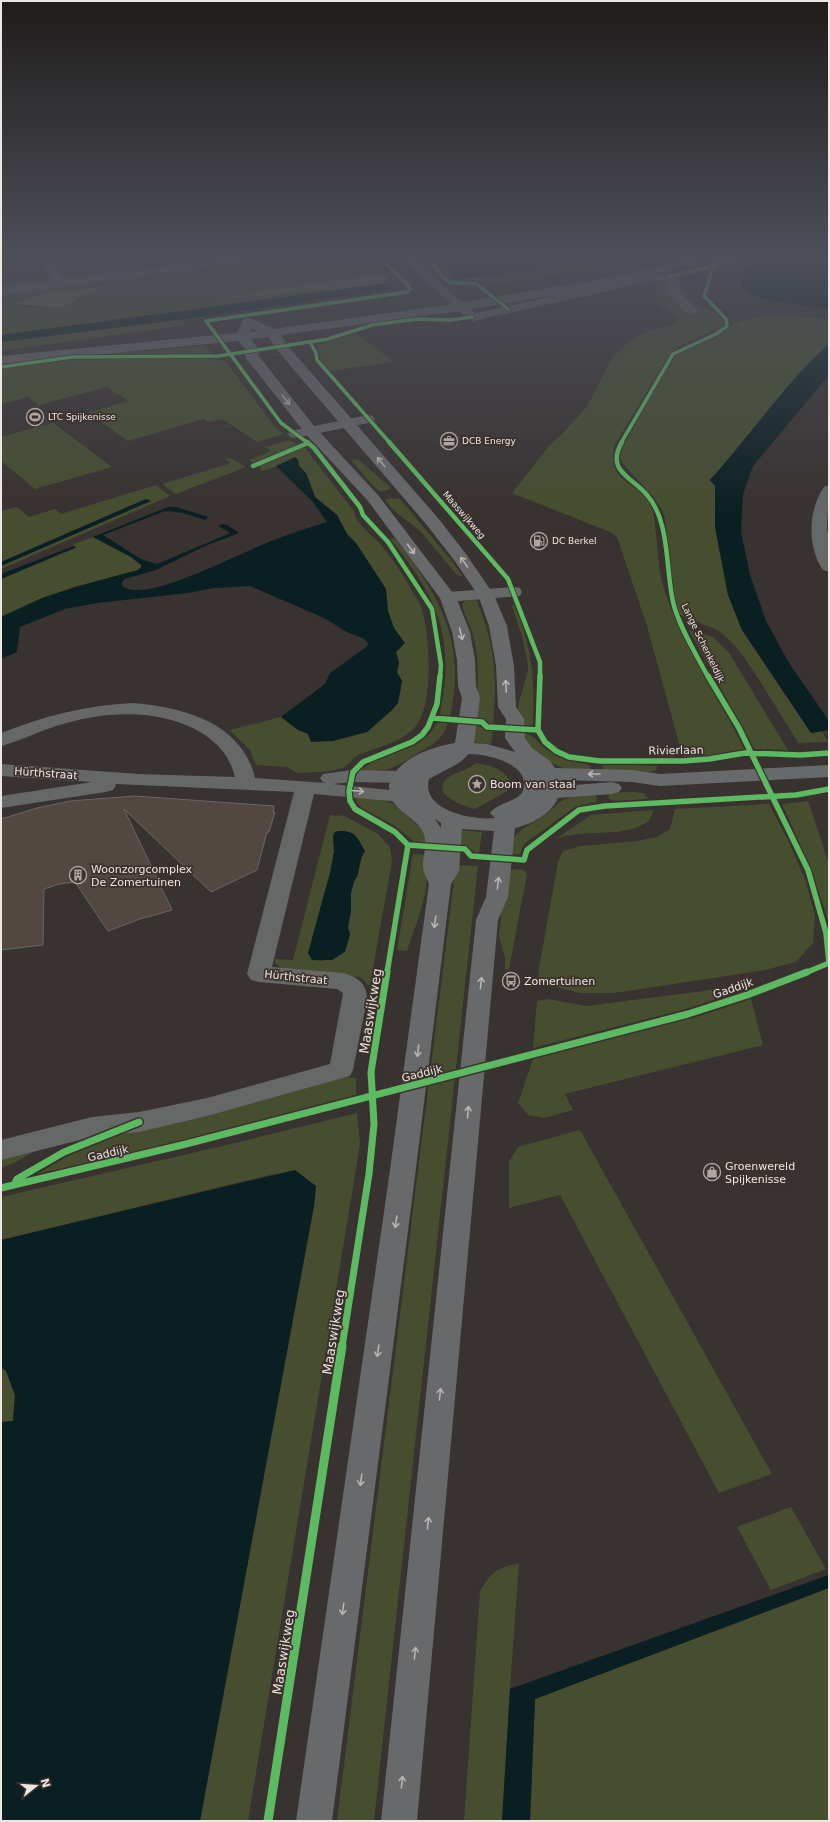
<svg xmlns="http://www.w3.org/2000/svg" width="830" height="1822" viewBox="0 0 830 1822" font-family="'DejaVu Sans',sans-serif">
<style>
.green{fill:#464e2f;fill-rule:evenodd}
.forest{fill:#606c40}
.water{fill:#0a1f22}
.building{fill:#524741;stroke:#6b6563}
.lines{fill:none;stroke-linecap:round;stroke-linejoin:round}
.street{fill:#666767;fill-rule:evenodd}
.secondary{fill:#68696a;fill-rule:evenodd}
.cycleway-far4-casing{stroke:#3c312c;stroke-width:5}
.cycleway-far3-casing{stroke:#3c312c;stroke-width:6}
.cycleway-far2-casing{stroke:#3c312c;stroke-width:8}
.cycleway-far1-casing{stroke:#3c312c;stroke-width:10}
.cycleway-casing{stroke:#3c312c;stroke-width:12}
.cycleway-far4{stroke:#5cba63;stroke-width:3.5}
.cycleway-far3{stroke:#5cba63;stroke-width:4.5}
.cycleway-far2{stroke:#5cba63;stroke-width:5.5}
.cycleway-far1{stroke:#5cba63;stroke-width:7}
.cycleway{stroke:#5cba63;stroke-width:9}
.oneway{stroke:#b8b4b3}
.oneway2{stroke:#b8b3b1}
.labels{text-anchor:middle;stroke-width:3.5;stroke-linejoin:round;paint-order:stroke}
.far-poi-label{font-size:9px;fill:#eee6e3;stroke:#3c312c;text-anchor:start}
.far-street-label{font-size:9px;fill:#eee6e3;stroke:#3c312c}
.street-label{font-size:11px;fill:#eee6e3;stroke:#3c312c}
.poi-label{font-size:11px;fill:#eee6e3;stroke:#3c312c;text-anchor:start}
.near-street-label{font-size:13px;fill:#eee6e3;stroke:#3c312c}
</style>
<rect width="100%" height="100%" fill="#383230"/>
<path class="green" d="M184,259h40l-64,8 -3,-5z
M267,259h104l12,14 -162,26 96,-9h19l-335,45v-43zM105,287l-20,7 -20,12 -8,2 -38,-2v-4l23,-8z
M599,259h54l-54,10 -108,16 -3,-3 -6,1 -4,-3c-14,1 -26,5 -36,-8 -3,-2 -3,-6 -5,-9l18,1 -4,2 -1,6 6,7 35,-3z
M151,263l4,4 -87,12 -3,-5z
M431,264c5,6 7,13 14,18 10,6 23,-2 32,5 -27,3 -35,-5 -54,-22z
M48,276l3,5 -50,6v-5z
M657,280l11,2 11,-2c11,26 19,23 41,35l3,4 -1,8c-19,9 -37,14 -53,28l-55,91c-6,38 20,33 36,57 4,6 4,16 5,23 3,21 3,44 9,63 18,58 55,106 80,160l-31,7 -30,2 -36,-132 -30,-89 -7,-5 -98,-39 37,-47 17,-16 22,-25 24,-47 16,-15 16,-10 33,-10 1,-7 -21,-12z
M811,317l18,2v25l-119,136 5,6v41l13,68 14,35 69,103 11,-2 6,11 -30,1c-6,-12 -15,-24 -22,-36 -14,-22 -35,-60 -56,-75 -8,-6 -36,-13 -41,-19 -12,-16 -9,-74 -15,-98 -6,-19 -34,-39 -44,-57l3,-11 47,-88 6,-6 49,-22c20,-20 60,-14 86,-14z
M184,319v2l3,4 -186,26v-9z
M356,333l38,29 -64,9 -9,-11 -4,-15z
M206,346l6,8h-135l69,-3z
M100,357h114l2,2 10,3 49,65 9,7 -27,8 -35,-23 -13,3 -5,-3 -76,22 -40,-28 40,-12 -21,-14 -68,18 -11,-8 -27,7v-36l66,-10z
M53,423l59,44 -77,22 -34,-28v-24z
M289,440l8,5 -43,18 -6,-3 23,-9 -6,-4z
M301,448h4l48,62c4,15 18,24 28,35 12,14 23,31 32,48 5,7 10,16 11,25 6,24 9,90 -9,109 -14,16 -38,20 -57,28 -6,4 -10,11 -16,13 -13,5 -32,4 -45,5l-10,-6 -31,-2 -6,-15 -20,-20 51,-13 17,13 10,3 59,-1 25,-22 6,-7 4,-22 -5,-9 2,-9 -3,-11 8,-9 -10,-15 -6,-17 -2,-22 -30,-46 -9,-9 -10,-19 -22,-18 -9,-24 -7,-7 -1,-6 -3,-3 -14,8 -19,6 -3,-5z
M227,458l5,1 14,8 -70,27 -14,-10 69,-21 -6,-4z
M358,459l32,28v2l-9,3 -5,-3 -25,-29z
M156,485l14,11 -169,73v-3l149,-65 -4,-2 -145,63v-51l16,-4 12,10 26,-8 6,5z
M390,498l10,1 52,62 11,16 -6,-2 -37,-44 -27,-21 -8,-10z
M93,537l38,20 10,8v2l-3,3 -63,17 -33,11 -41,19v-38l68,-28 7,-3 -4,-3z
M395,538c44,57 72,103 55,178l-9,-1 -1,-2c16,-75 -3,-117 -50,-174z
M474,600l3,1c19,48 20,74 16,124 -6,-1 -10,-6 -18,-6 3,-27 5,-53 -1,-80 -2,-12 -10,-23 -12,-35l3,-3z
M514,604c18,44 21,73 19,120l-4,2h-9l-2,-21 10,-34v-7l-6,-28 -10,-30z
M689,630l24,7 16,16 59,97 -34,-1z
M442,722h6c-7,23 -19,23 -36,35 -16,10 -21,13 -40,14 -4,0 -8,1 -12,0 22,-21 62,-17 76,-47z
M474,725c8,1 10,6 19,6l-2,13 -20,-2z
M522,733c14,1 16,12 27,18 6,4 13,7 20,9 7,3 15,2 21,6l1,5c-9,-1 -18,-1 -26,-3 -18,-4 -37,-19 -43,-35z
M476,763c13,2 33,7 35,22l-5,7 -31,17c-12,-3 -48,-16 -26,-32 9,-6 19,-7 27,-14z
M604,764l53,2c0,4 -4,5 -7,6l-47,-1 -1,-5z
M632,792l11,1 6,6 -33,2 -7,-2 -1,-6z
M596,794l1,5 -1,3 -21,5 -51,37 -4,10 -13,1c4,-24 19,-27 36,-39 8,-5 14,-13 22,-17 10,-4 21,-4 31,-5z
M355,797l30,3 8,4 30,26 4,13 -12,-1 -20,-16 -33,-18 -5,-5z
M808,801l21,63v60c-12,-42 -29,-81 -47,-120z
M769,804l19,36 18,42 9,34 -2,27 -17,19 -31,8 -151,23h-34l-32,-8 -10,-7 1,-10 19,-106 5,-11 18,-5 56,-5 20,-4 13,-8 5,-20z
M654,810l-5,11c-25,18 -64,7 -93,18l35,-24z
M330,815l15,1 33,18 12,13 2,14 -22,124h-3l-2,-4 -6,-4 -72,-7 -7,-3 -5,-4v-4l18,1zM339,831h7l6,3 9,26 -10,33v18l-3,17 2,6 -3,10 -24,17 -11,-1v-22l18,-65 4,-21 -1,-16 2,-4z
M460,830l22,2 -3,21c-9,-1 -9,-8 -20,-8z
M413,854l14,1c3,37 -8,62 -20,96l-10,-1z
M456,865l22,1 -104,955h-37z
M506,869l18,1 3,4 -18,95 -4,1v-12l-6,-22z
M742,986l-2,5 -54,18 -153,39 4,-47 11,-2 38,7z
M751,999l12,46 -198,49 8,16 -29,8 -16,-3 -10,-12 15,-44 166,-43z
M335,1077l21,1v17l-174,46 -145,33 40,-23 44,-17z
M357,1113l3,32 -112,676h-48l114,-615 2,-20 -42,-12 -273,66v-43l230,-53z
M580,1130l192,344 -53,19 -159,-298 -51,13v-47l9,-14z
M66,1133l-50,29 -15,6v-22z
M1,1367l5,4 9,24 -2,26 -12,1z
M791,1507l35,62 -55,21 -34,-63z
M519,1563l-9,126 -8,132h-38l16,-230c13,-21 16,-22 39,-28z
M829,1588v233h-299l5,-122z"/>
<path class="forest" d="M383,273l5,6 -7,5 -45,6h-19l-105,10z
M107,286l-22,8 -20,12 -8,2 -42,-4 4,-2 23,-8z"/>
<path class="water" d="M548,259h51l-108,17 -35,3 -6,-7 -1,-4 2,-2 12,-3 44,-1z
M763,259h66v51l-68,-12 -13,-5 -6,-6c0,-16 6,-22 21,-28z
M390,283l5,6 -211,30 -183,23v-7z
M829,344v31l-76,91 -10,28 -2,38 9,43 16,46 23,42 40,58v9l-18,3 -69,-103 -14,-35 -13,-68v-41l-5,-6c40,-44 74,-96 119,-136z
M295,457l3,3 1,6 7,7 9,24 22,18 10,19 9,9 30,46 2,22 6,17 11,15 -9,9 3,11 -2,9 5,9 -4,22 -6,7 -25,22 -34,9 -22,1 -3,-8 -10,-4 -17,-13 44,-33 5,-11 35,-25 4,-4 -6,-6 -16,-6 -23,-14 -74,-32 -36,2 -26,5 -91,10 -32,6 -45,18 -3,25 -16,7v-42l41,-19 33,-11 63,-17 3,-3v-2l-10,-8 -38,-20 75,-30h8l32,10 -3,3 -22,-7 -18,-2 -62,24 38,24 16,5 71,-30 1,-2 -11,-6 4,-2 5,1 12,8 -34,13 -49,24 -31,9 -3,3v4c20,16 91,-20 113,-29 29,-14 61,-26 92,-35l-14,-20 -37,-36z
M146,499l5,2 -150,65v-4z
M74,546l2,1 -75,32v-5z
M339,831c17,-1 19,8 26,20 -6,9 -5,17 -8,26l-3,4 -3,12v18l-3,17 2,6 -5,18 -13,8h-20l-4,-7 22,-80 4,-21 -1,-16 2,-4z
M295,1170l21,16 -2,20 -114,615h-199v-399l12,-1 2,-26 -9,-24 -5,-4v-127z
M829,1575v13l-294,111 -5,122h-28l8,-132z"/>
<path class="building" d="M135,796l139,10 -1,6h2l-6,20h-2l-10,38 -46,22 -87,-83 48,101 -32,9 -32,12 -33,-49 -16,2 -15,5 -1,56 -42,5v-131l36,-11 33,-7z"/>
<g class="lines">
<path class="street" d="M40,259h10l14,20 161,-20h30l-6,3 -248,33v-8l52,-6z
M401,259h12l62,54 182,-39 16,1 7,7 1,10 16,19 -2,3h-8l-18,-21 -1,-10 -2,-3h-9l-184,41 -4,-1z
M368,415l5,1 2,3 -2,3 -78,16 -5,-1 -2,-3 2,-3 5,-1z
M829,485l-2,43 2,13v31l-6,-2c-16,-23 -15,-60 1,-83z
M514,587l6,1 2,4 -2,4 -72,6 -6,-1 -2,-4 2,-4 6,-1z
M133,703c49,4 109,19 122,75l71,5 -3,-1 -3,-4 3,-4 29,-4 50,1 7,2 3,4 -3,4 -7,2 -50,-1 -19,2 75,8 3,4 -3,4 -7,2 -87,-8 -42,173 71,6c14,4 24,10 24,26l-14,71 -3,6 -143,40 -68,16 -47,5 -91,23v-20l91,-23 47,-5 68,-14 123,-34 13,-71 -6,-4 -78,-7 -8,-2 -4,-6 47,-182 -179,-8 1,2 -3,4 -7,2 -105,16v-12l91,-14 -91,-6v-12l138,10 96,3c-6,-24 -21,-38 -42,-49 -42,-20 -93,-16 -137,-2 -19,6 -36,15 -55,20v-13c43,-17 85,-28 132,-30z"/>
<path class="secondary" d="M691,259h19l-2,2 -111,27 -137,23 -179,24 6,10 151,173 28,36 28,41 13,31 7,40 2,41 8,12 1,19 7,10 18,13 5,7 77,2 28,4 169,-9v12l-169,9 -28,-4 -71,-2 1,6 50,-4 7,2 3,4 -3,4 -7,2 -54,4c-7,16 -26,26 -43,30l-7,69 -10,23 -81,901h-36l95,-901 10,-23 8,-66 -32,-2 -3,42 -8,13 -37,300 -82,637h-36l92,-637 41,-300c-2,-6 -6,-11 -6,-18 0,-11 5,-24 0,-34 -8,-17 -35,-21 -34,-47 8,-27 42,-38 66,-42l7,-45 -4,-12 -1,-26 -5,-28 -12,-34 -72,-97 -63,-68 -59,-75 -1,-3 2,-4 -9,-10 -237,23v-8l236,-23 7,-15 4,-1 26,12 186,-26 137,-23zM252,328l6,3 -8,1zM269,337l8,13 149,174 28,36 24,35 11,31 7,40 2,41 8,12 -1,19 10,14 -28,-8 -13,-1 6,-45 -4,-12 -1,-26 -5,-28 -14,-35 -78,-102 -63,-68 -57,-72 2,-4 -9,-12zM469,754c17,0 53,8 55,28 0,4 0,8 -3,12 -9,9 -24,9 -31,19l5,5c-22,3 -75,-8 -66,-39l30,-16zM435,819l6,4v5z"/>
<g class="cycleway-far4-casing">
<path id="cycleway-far4" d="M428,259l7,6 3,7 11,10 28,2 32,26
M669,277l70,-18
M310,342l6,11 1,7 73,83
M1,367l71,-10 146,-1 110,-17 44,-14 45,-6 32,1 24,-3
M308,443l-27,-20 -75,-102 202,-29 2,-3 -3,-5 -26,-25
M621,443l52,-89 43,-20 11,-8 -1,-7 -22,-23 12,-37"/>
</g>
<g class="cycleway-far3-casing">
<path id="cycleway-far3" d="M307,442l7,6 46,59 3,8 25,27 44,67 9,56 -1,12
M389,442l119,137 32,83v15
M622,442c-17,29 10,35 25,53 24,27 18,77 27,111 7,24 22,48 34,71
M253,466l55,-23"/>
</g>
<g class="cycleway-far2-casing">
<path id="cycleway-far2" d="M540,676l-2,54 7,12 11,9 13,6 31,4h83l26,-2 36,-6 55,2 29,-2
M708,676l31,52 69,142 18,63 3,30
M432,718l50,4 5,5 51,3
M408,845l57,4 6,7 53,4 3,-10 52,-40 26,-4 191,-11 33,-6
M387,973l21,-128 -13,-13 -40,-23 -5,-8 -1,-10 4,-19 10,-10 49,-20 10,-7 6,-8 9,-23 3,-28
M805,973l24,-10"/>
</g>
<g class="cycleway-far1-casing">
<path id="cycleway-far1" d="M14,1185l3,-6 47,-27 75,-30
M1,1188l185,-44 502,-130 59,-19 60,-23
M342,1347l27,-173 5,-50 -3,-52 16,-100"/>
</g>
<g class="cycleway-casing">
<path id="cycleway" d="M268,1821l74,-475"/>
</g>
<use href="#cycleway-far4" class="cycleway-far4"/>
<use href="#cycleway-far3" class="cycleway-far3"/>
<use href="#cycleway-far2" class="cycleway-far2"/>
<use href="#cycleway-far1" class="cycleway-far1"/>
<use href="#cycleway" class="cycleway"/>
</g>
<defs><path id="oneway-shaft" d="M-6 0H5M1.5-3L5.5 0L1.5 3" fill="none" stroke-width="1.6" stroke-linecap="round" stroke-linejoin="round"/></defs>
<g class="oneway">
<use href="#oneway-shaft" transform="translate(286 400) rotate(51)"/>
<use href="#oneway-shaft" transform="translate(381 462) rotate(-130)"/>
<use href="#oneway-shaft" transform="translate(411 549) rotate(53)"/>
<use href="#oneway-shaft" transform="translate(464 562) rotate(-125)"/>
<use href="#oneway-shaft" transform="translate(461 634) rotate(76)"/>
<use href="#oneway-shaft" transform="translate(506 686) rotate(-93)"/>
<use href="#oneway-shaft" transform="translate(594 774) rotate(-180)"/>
<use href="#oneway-shaft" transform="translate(498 883) rotate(-84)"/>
<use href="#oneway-shaft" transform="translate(435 922) rotate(98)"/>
<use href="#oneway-shaft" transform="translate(481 983) rotate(-84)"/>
<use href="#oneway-shaft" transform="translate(418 1051) rotate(97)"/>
<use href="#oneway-shaft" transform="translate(468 1112) rotate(-85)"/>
<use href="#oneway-shaft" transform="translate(396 1222) rotate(98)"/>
<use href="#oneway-shaft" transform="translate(378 1351) rotate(98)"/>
<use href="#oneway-shaft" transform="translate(440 1394) rotate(-84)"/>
<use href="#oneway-shaft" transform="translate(361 1480) rotate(98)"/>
<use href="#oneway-shaft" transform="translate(428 1523) rotate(-84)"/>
<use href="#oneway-shaft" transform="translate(343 1609) rotate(98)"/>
<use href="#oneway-shaft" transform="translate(415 1653) rotate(-84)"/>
<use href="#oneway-shaft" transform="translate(402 1782) rotate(-84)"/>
</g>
<use class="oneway2" href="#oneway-shaft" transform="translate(358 791) rotate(5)"/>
<linearGradient id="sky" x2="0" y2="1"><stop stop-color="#1f1c1a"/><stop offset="0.5" stop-color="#4d4f59"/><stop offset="1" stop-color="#4d4f59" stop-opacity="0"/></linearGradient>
<rect width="830" height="514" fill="url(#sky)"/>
<defs>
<g id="stadium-ring" transform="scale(0.9)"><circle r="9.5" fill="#3c312c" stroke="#aea7a4" stroke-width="1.5"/><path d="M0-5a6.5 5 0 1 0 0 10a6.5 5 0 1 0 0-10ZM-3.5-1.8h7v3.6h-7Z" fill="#aea7a4"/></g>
<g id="office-ring" transform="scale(0.9)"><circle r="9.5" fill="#3c312c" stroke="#aea7a4" stroke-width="1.5"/><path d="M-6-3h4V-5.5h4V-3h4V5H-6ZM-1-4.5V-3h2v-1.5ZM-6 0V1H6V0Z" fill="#aea7a4"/></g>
<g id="fuel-ring" transform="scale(0.9)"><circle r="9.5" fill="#3c312c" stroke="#aea7a4" stroke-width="1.5"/><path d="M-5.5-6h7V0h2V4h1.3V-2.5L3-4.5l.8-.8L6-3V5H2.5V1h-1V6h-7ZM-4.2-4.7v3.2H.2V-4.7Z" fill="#aea7a4"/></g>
<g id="sight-ring" transform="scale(0.9)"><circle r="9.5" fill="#3c312c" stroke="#aea7a4" stroke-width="1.5"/><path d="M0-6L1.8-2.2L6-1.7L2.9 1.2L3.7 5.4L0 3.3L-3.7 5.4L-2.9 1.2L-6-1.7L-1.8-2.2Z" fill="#aea7a4"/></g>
<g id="building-ring" transform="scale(0.9)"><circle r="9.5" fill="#3c312c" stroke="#aea7a4" stroke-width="1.5"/><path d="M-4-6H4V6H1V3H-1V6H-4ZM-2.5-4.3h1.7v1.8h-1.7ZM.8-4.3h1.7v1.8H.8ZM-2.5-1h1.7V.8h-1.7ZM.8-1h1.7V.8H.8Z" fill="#aea7a4"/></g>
<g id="bus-ring" transform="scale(0.9)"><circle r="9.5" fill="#3c312c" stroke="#aea7a4" stroke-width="1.5"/><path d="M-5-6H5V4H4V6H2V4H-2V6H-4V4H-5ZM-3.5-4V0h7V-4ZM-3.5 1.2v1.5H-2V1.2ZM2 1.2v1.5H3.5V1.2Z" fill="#aea7a4"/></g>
<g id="shop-ring" transform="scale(0.9)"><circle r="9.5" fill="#3c312c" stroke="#aea7a4" stroke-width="1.5"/><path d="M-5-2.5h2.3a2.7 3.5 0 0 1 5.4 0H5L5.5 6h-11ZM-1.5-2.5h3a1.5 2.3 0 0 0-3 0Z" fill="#aea7a4"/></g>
</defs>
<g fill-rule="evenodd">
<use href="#stadium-ring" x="35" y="417"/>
<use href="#office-ring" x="449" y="441"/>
<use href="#fuel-ring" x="539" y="541"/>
<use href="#sight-ring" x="477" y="784"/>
<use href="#building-ring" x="78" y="875"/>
<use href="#bus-ring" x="511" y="981"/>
<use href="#shop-ring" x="712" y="1172"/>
</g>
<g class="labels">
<g class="far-poi-label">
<text x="48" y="420">LTC Spijkenisse</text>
<text x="462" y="444">DCB Energy</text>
<text x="552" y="544">DC Berkel</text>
</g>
<g class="far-street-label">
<text transform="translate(464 515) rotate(49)" y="3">Maaswijkweg</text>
<text transform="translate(703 643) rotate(64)" y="3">Lange Schenkeldijk</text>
</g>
<g class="street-label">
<text transform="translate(676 750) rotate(-1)" y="4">Rivierlaan</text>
<text transform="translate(46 773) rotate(4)" y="4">Hürthstraat</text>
<text transform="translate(296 977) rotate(6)" y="4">Hürthstraat</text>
<text transform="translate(733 988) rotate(-19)" y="4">Gaddijk</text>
<text transform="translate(422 1073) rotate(-14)" y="4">Gaddijk</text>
<text transform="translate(108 1153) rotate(-13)" y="4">Gaddijk</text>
</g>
<g class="poi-label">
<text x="490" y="788">Boom van staal</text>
<text x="91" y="873">Woonzorgcomplex<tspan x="91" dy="13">De Zomertuinen</tspan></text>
<text x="524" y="985">Zomertuinen</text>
<text x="725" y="1170">Groenwereld<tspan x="725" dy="13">Spijkenisse</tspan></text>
</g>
<g class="near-street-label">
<text transform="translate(370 1011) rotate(-81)" y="5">Maaswijkweg</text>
<text transform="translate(333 1332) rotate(-81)" y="5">Maaswijkweg</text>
<text transform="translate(283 1652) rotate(-81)" y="5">Maaswijkweg</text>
</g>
</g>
<rect width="830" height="1822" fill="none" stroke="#eee6e3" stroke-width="4"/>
<g transform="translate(36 1786) rotate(73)" stroke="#3c312c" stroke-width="3" paint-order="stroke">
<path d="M0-3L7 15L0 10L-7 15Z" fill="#eee6e3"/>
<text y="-6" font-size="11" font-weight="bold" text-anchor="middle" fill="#eee6e3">N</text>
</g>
</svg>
